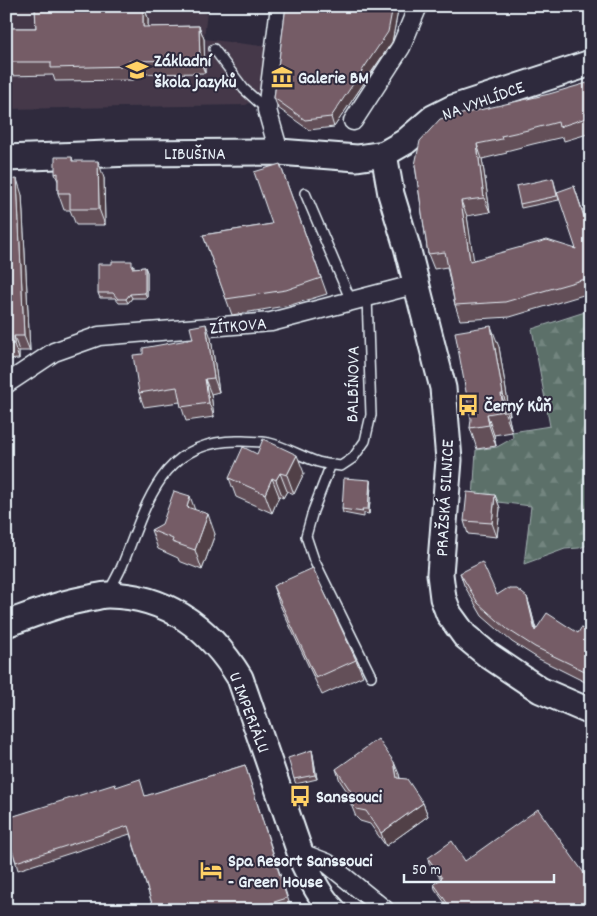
<svg xmlns="http://www.w3.org/2000/svg" width="597" height="916" viewBox="0 0 597 916" font-family="Dekko,sans-serif">
<style>
.built{fill:#443949}
.forest{fill:url(#forest-firs);stroke:#a2b0b0}
.lines{fill:none;stroke-linecap:round;stroke-linejoin:round}
.lane-casing{stroke:#e8f1f8;stroke-width:12}
.street-casing{stroke:#e8f1f8;stroke-width:21}
.secondary-casing{stroke:#e8f1f8;stroke-width:29}
.lane{stroke:#2f2a3d;stroke-width:9}
.street{stroke:#2f2a3d;stroke-width:18}
.secondary{stroke:#2f2a3d;stroke-width:25}
.wall{fill:#644f58;stroke:#e8f1f8}
.shaded-wall{fill:#514047;stroke:#e8f1f8}
.building{fill:#745c66;stroke:#e8f1f8}
.labels{text-anchor:middle;stroke-width:4;stroke-linejoin:round;paint-order:stroke}
.poi-label{font-size:18px;font-weight:bold;fill:#e8f1f8;stroke:#2f2a3d;text-anchor:start}
.street-label{font-size:18px;fill:#e8f1f8;stroke:#2f2a3d}
</style>
<defs>
<pattern id="forest-firs" width="22" height="20" patternUnits="userSpaceOnUse" patternTransform="scale(1.25)"><rect width="22" height="20" fill="#5b7069"/><path d="M5 1l3.5 6h-7zM16 11l3.5 6h-7z" fill="#73857f"/></pattern>
</defs>
<rect width="100%" height="100%" fill="#2f2a3d"/>
<filter id="ink" filterUnits="userSpaceOnUse"><feTurbulence type="fractalNoise" baseFrequency=".02" numOctaves="2"/><feDisplacementMap in="SourceGraphic" scale="10" xChannelSelector="R" yChannelSelector="G"/><feConvolveMatrix kernelMatrix="1 2 1 2 8 2 1 2 1" color-interpolation-filters="sRGB"/></filter>
<g filter="url(#ink)">
<path class="built" d="M6,6h171l3,3 27,2 -3,28 66,8 -7,47 -17,11 -240,4z"/>
<path class="forest" d="M591,310v234l-12,4 -14,1 -41,15 7,-58 -58,-7 3,-49 21,-3 16,-9 -1,-6 38,-6 -18,-97z"/>
<g class="lines">
<g class="lane-casing">
<path id="lane" d="M214,49l30,40 23,21
M305,193l46,108
M331,464l-18,47 -7,25 8,24 57,116
M108,593c5,-9 10,-18 14,-27 25,-61 38,-128 120,-125 9,1 18,0 27,2 17,4 33,14 49,19 8,2 15,3 23,4l12,-8 12,-17 6,-26 -4,-119"/>
</g>
<g class="street-casing">
<path id="street" d="M353,121l48,-74 17,-41
M279,152l-12,-42 12,-96
M6,384l48,-32 45,-16 172,-14 146,-38
M301,853l26,10 58,47"/>
</g>
<g class="secondary-casing">
<path id="secondary" d="M384,154l7,40 16,53 36,141 6,72 -9,114 3,24 6,16 16,22 23,19 52,35 51,22
M6,158l126,-5 147,-1 78,6 27,-4 21,-12 28,-24 20,-10 138,-45
M6,624c28,-10 54,-21 84,-26 6,-1 12,-3 18,-3 61,1 102,34 132,83l64,186c8,16 16,33 29,46"/>
</g>
<use href="#lane" class="lane"/>
<use href="#street" class="street"/>
<use href="#secondary" class="secondary"/>
</g>
<path class="wall" d="M35,6h109l4,12v9l51,-1 5,13 1,34 -71,1v6l-79,1 -2,-6 -47,1v-48h30z
M286,6h113l-7,36 -58,85 -25,3 -31,-22 -4,-10z
M591,94v39l-27,8 -1,-4 -30,7 -27,7 1,2 -25,6 8,53 -23,4 6,44 103,-11 3,-48 12,35v58l-1,-1 -80,24 -50,3 -5,-15 -8,-38 -13,2 -6,-15 -13,-89z
M72,157l1,4 31,17 1,47h-29l-6,-15h-6l-6,-17v-12l-3,-7z
M280,164l47,130 -36,11 -59,10 -29,-80 69,-11z
M553,178l6,22 -38,8 -1,-4z
M6,180l16,15 8,156h-11v8l-13,1z
M134,265v3l11,-1 2,5v26h-15l-4,5h-9l-4,-5h-15l-2,-5z
M211,338l8,54 -8,2 3,23 -28,4 -6,-19 -36,5 -5,-14 4,-39z
M499,347l11,68h-2l4,17 -18,3 2,11 -19,3 -7,-21z
M257,454l47,19 -10,21 -7,-3 -4,7 -4,-2 -7,17 -36,-16 -7,-19z
M371,485l-2,29 -5,-1v4l-21,-4 -1,-4z
M495,495l5,13 -3,29 -29,-3 -4,-13z
M195,510l20,24 -13,36 -23,-9 -1,-3 -20,-9 -7,-19z
M460,573l37,22 13,-6 17,8 4,13 5,19 42,4 8,-3 5,-10v65l-52,-26 -27,-17 -30,-26 -18,-31z
M273,586l83,74 7,16 -41,19 -43,-92z
M312,750l1,5 4,24 -21,5 -2,-5z
M245,765l45,140 -14,5h-122l-24,-76 -112,36 -7,-24 -5,1v-38l5,8 105,-30 30,9z
M336,769l63,5 1,4 23,25 5,13 -42,30 -16,-22 -10,-3 -4,-4 -6,-15 1,-5 -11,-16z
M428,858l37,3 126,49h-141l-15,-21 -1,-5 7,-5 -12,-16z"/>
<path class="shaded-wall" d="M143,6l5,12v22l-5,-13z
M393,6h6l-7,36 -58,85 -3,-10z
M199,26l5,13 1,34 -5,-13z
M129,61l5,13v6l-5,-14z
M477,144l5,15 8,53 -6,-14z
M98,161l6,17 1,47 -6,-16z
M17,179l5,16 8,156 -6,-15z
M574,186l17,50v2z
M461,201l6,15 9,59 -6,-14z
M145,267l2,5v26l-2,-5z
M130,294l2,4 -4,5 -2,-4z
M206,324l5,14 8,54 -5,-14z
M491,326l8,21 11,68 -7,-21z
M14,336l5,15v8l-5,-15z
M205,379l6,15 3,23 -5,-14z
M501,394l7,21 4,17 -8,-21z
M487,414l7,21 2,11 -7,-21z
M297,455l7,18 -10,21 -7,-19z
M280,473l7,18 -4,7 -7,-18z
M272,478l7,18 -7,17 -7,-19z
M370,480l1,5 -2,29 -1,-5z
M495,495l5,13 -3,29 -5,-14z
M190,496l7,20 -10,-9z
M208,514l7,20 -13,36 -7,-20z
M527,597l4,13 8,34 -4,-13z
M312,750l1,5 4,24 -2,-4z
M394,762l5,12 2,16 -4,-12z
M423,803l5,13 -42,30 -5,-13z"/>
<path class="building" d="M35,6h108v21l56,-1 1,34 -71,1v5l-78,2v-6h-45v-34h30z
M286,6h107l-5,26 -57,85 -26,3 -31,-22z
M587,83l4,12v18l-6,1 1,4 -27,9 -1,-5 -30,8 -27,6 1,3 -25,5 7,54 -23,3 9,60 77,-21 29,9 -19,-57 17,-6 17,52v54h-1l-5,-13 -80,23 -50,3 -10,-53 -17,2 -13,-89 5,-24 20,-22 109,-25z
M55,157h17v4h26l1,48h-29v-16h-12v-20l-3,1z
M280,164l41,114 -35,12 -60,9 -23,-64 69,-11 -18,-52z
M553,178l4,18 -37,8 -4,-18z
M17,179l7,157h-10v8h-8v-164z
M112,261h20v7l13,-1v26l-15,1 -4,5h-8l-5,-6h-15v-29h14z
M206,324l8,54 -9,1 4,24 -28,4 -4,-20 -38,6 -6,-38 10,-1v-6l50,-9 -3,-12z
M491,326l12,68h-2l3,17 -17,3 2,11 -19,3 1,-9 -16,-87z
M263,439l34,16 -10,20 -7,-2 -4,7 -4,-2 -7,16 -36,-16 14,-31 14,7z
M344,478l26,2 -2,29h-6l1,3 -21,-3z
M174,491l16,5 -3,11 21,7 -13,36 -23,-8 1,-3 -22,-9 11,-6z
M467,492l28,3 -3,28 -28,-2z
M482,562l15,33 11,-7 2,1h7l10,8 8,34 12,-18 31,20 3,-5 5,2 5,-10v54l-56,-27 -28,-18 -29,-26 -18,-30z
M313,568l43,92 -40,18 -43,-92z
M378,739l16,23 3,16 10,1 16,24 -42,30 -15,-22 -10,-2 -4,-4 -2,-3 2,-9 -16,-24z
M312,750l3,25 -21,4 -6,-21z
M245,765l42,133 -38,12h-95l-26,-84 -112,36 -8,-24h-2v-29l5,8 104,-33 1,3 24,-8 5,17z
M538,809l51,71 2,-1v31h-139l-18,-26 8,-6 -14,-20 24,-17 13,20z"/>
</g>
<defs>
<g id="school-bare" transform="scale(1.725)"><path d="M0-5L7-2L0 1L-7-2ZM-4 1L0 2.5L4 1V4Q0 6-4 4Z" fill="#ffd166" stroke="#2f2a3d" stroke-width="2.5" paint-order="stroke"/></g>
<g id="museum-bare" transform="scale(1.725)"><path d="M0-6L6-3V-2H-6V-3ZM-5-1h2V3h-2ZM-1-1h2V3h-2ZM3-1h2V3H3ZM-6 4H6V6H-6Z" fill="#ffd166" stroke="#2f2a3d" stroke-width="2.5" paint-order="stroke"/></g>
<g id="bus-bare" transform="scale(1.725)"><path d="M-5-6H5V4H4V6H2V4H-2V6H-4V4H-5ZM-3.5-4V0h7V-4ZM-3.5 1.2v1.5H-2V1.2ZM2 1.2v1.5H3.5V1.2Z" fill="#ffd166" stroke="#2f2a3d" stroke-width="2.5" paint-order="stroke"/></g>
<g id="hotel-bare" transform="scale(1.725)"><path d="M-6-4.5h1.5V1H6V5H4.5V3h-9V5H-6ZM-4 0a1.8 1.8 0 1 1 3.6 0ZM.5 0V-2.5h3Q6-2.5 6 0Z" fill="#ffd166" stroke="#2f2a3d" stroke-width="2.5" paint-order="stroke"/></g>
</defs>
<g fill-rule="evenodd">
<use href="#school-bare" x="137" y="70"/>
<use href="#museum-bare" x="282" y="77"/>
<use href="#bus-bare" x="468" y="405"/>
<use href="#bus-bare" x="300" y="796"/>
<use href="#hotel-bare" x="211" y="870"/>
</g>
<g class="labels">
<g class="poi-label">
<text x="154" y="66">Základní<tspan x="154" dy="21">škola jazyků</tspan></text>
<text x="298" y="83">Galerie BM</text>
<text x="484" y="411">Černý Kůň</text>
<text x="316" y="802">Sanssouci</text>
<text x="228" y="866">Spa Resort Sanssouci<tspan x="228" dy="21">- Green House</tspan></text>
</g>
<g class="street-label">
<text transform="translate(483 100) rotate(-20)" y="6">NA VYHLÍDCE</text>
<text x="195" y="159">LIBUŠINA</text>
<text transform="translate(238 325) rotate(-5)" y="6">ZÍTKOVA</text>
<text transform="translate(352 384) rotate(-89)" y="6">BALBÍNOVA</text>
<text transform="translate(444 498) rotate(-87)" y="6">PRAŽSKÁ SILNICE</text>
<text transform="translate(250 712) rotate(69)" y="6">U IMPERIÁLU</text>
</g>
</g>
<rect width="597" height="916" fill="none" stroke="#2f2a3d" stroke-width="25"/>
<rect x="12" y="12" width="572" height="891" fill="none" stroke="#e8f1f8" stroke-width="2" filter="url(#ink)"/>
<path d="M404 874v8h150v-8" fill="none" stroke="#e8f1f8" stroke-width="2.5"/>
<text x="412" y="874" font-size="15" fill="#e8f1f8" stroke="#2f2a3d" stroke-width="4" paint-order="stroke">50 m</text>
</svg>
